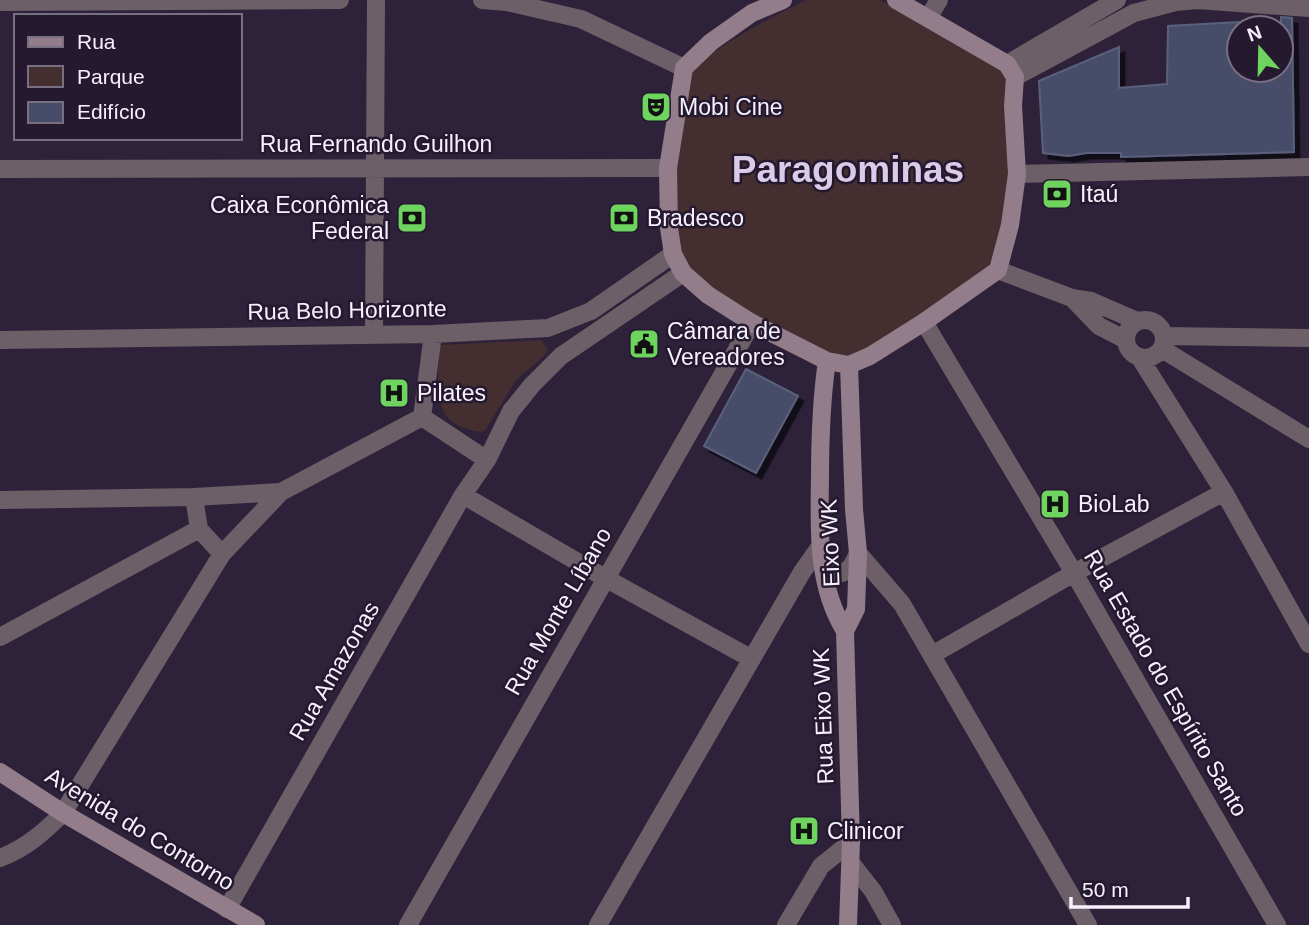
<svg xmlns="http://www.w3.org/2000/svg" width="1309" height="925" viewBox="0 0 1309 925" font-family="Arial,sans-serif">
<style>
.green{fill:#452e2f}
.building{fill:#474d68;stroke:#5a617c;stroke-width:2;filter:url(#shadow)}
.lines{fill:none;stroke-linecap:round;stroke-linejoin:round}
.street{stroke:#6d5f67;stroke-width:18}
.secondary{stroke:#937d8b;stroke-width:18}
.labels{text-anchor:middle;stroke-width:5;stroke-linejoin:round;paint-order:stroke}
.poi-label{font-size:23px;fill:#f7f1fe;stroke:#24192f;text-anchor:start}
.street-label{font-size:23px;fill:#f7f1fe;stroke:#24192f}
.town-label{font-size:37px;font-weight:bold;fill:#dacbe9;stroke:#24192f}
</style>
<defs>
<filter id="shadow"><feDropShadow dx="5.5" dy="5.5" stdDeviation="0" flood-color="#0009"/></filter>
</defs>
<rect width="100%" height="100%" fill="#2e223a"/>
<path class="green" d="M806,0h74l46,24 84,50 5,100 -19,95 -155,96 -47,-24 -109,-69 -14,-44 4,-60 12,-95c36,-31 77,-52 119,-73z
M541,340l7,10 -4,6 -29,25 -30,50c-8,2 -13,-1 -21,-3 -34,-12 -25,-51 -25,-80l2,-3z"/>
<path class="building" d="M1281,17l11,1 2,134 -173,5v-4h-35l-17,3 -26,-3 -4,-72 80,-34v41l48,-4 1,-58 71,-4v48h42z
M746,369l52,27 -42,77 -52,-27z"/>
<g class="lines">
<path class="street" d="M482,0l25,2 74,17 103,49
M0,2l340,-2
M928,18l11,-18
M1007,64l110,-64
M1015,77l119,-64 42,-11 21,-2 112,8
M0,169l668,-1
M1017,174l292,-7
M998,270l74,28 19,3 46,20
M1072,298l27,28 27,14
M1126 339a19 19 0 1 1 38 0a19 19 0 1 1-38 0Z
M924,322l150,251 203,352
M374,334l2,-334
M433,334l-11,83 65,43
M1164,336l145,2
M0,340l433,-6 115,-6 43,-17 82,-57
M1162,349l147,90
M1140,358l84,134 85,152
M463,495l142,83 147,81
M194,497l5,32 23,25
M0,500l194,-3 87,-5
M0,637l199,-108
M932,655l142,-82 150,-81
M0,858c26,-10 43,-25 63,-45l159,-259 59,-62 141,-75
M851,863l22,28 19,34
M227,909l236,-414 24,-35 24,-49 21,-26 29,-29 122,-83
M408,925l344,-602
M598,925l204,-353 17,-24 11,21 7,5c13,-1 16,-10 21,-21l44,51 186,321
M786,925l35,-59 30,-24"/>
<path class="secondary" d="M783,0l-31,13 -41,29 -27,26 -16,100 1,60 4,26 10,19 25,22 44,28 75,38 22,4 21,-9 54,-34 74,-52 12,-45 7,-51 -4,-68 2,-29 -8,-13 -111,-64
M827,361c-6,40 -7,78 -7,118 -1,52 -3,107 25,152
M0,772l63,41 193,112
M848,925l3,-83 -6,-211 11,-22 2,-56 -4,-44 -5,-144"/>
</g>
<defs>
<g id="theatre-square" transform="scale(1.575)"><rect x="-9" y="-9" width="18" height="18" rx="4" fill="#6fd35f" stroke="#24192f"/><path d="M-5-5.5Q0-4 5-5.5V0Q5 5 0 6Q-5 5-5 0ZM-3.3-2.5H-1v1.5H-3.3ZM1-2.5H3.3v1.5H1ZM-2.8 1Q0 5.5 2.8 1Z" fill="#111"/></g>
<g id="bank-square" transform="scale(1.575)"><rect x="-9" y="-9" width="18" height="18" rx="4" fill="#6fd35f" stroke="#24192f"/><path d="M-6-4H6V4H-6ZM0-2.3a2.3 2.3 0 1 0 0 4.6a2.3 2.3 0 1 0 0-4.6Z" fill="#111"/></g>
<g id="civic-square" transform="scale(1.575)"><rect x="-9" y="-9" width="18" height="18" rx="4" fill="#6fd35f" stroke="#24192f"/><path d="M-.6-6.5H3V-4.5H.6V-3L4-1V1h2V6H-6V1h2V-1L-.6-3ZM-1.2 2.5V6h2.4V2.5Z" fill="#111"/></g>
<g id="hospital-square" transform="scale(1.575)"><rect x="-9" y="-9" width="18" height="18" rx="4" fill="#6fd35f" stroke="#24192f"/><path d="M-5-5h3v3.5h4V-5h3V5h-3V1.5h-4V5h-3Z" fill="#111"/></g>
</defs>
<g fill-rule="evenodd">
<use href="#theatre-square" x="656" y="107"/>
<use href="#bank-square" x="1057" y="194"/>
<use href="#bank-square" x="412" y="218"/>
<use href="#bank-square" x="624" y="218"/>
<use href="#civic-square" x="644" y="344"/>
<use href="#hospital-square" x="394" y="393"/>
<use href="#hospital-square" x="1055" y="504"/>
<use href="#hospital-square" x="804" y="831"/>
</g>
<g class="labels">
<g class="poi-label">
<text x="679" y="115">Mobi Cine</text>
<text x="1080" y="202">Itaú</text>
<text x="389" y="213" text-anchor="end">Caixa Econômica<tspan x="389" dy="26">Federal</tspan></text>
<text x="647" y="226">Bradesco</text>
<text x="667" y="339">Câmara de<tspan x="667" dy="26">Vereadores</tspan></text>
<text x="417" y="401">Pilates</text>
<text x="1078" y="512">BioLab</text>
<text x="827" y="839">Clinicor</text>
</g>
<g class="street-label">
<text x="376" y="152">Rua Fernando Guilhon</text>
<text transform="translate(347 310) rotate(-1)" y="8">Rua Belo Horizonte</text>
<text transform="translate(830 543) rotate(-92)" y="8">Eixo WK</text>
<text transform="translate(558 611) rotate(-60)" y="8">Rua Monte Líbano</text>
<text transform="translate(334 671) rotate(-60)" y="8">Rua Amazonas</text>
<text transform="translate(1166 683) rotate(60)" y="8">Rua Estado do Espírito Santo</text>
<text transform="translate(823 716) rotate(-92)" y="8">Rua Eixo WK</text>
<text transform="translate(140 829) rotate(31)" y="8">Avenida do Contorno</text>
</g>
<g class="town-label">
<text x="848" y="182">Paragominas</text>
</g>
</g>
<rect x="14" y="14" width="228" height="126" fill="#24192f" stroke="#786f82" stroke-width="2"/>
<rect x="28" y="37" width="35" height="10" fill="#937d8b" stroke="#786f82" stroke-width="2"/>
<text x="77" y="49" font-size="21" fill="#f7f1fe">Rua</text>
<rect x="28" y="66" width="35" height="21" fill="#452e2f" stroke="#786f82" stroke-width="2"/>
<text x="77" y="84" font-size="21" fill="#f7f1fe">Parque</text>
<rect x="28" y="102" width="35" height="21" fill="#474d68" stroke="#786f82" stroke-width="2"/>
<text x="77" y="119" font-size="21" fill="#f7f1fe">Edifício</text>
<g transform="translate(1260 49) rotate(340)"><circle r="33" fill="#24192f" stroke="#786f82" stroke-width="2"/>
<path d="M0-5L12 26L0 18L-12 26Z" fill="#6fd35f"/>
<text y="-10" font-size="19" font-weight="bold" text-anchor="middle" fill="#f7f1fe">N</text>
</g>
<path d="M1071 897v10h117v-10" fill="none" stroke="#f7f1fe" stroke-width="3.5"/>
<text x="1082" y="897" font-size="21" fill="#f7f1fe" stroke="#24192f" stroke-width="5" paint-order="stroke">50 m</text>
</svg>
